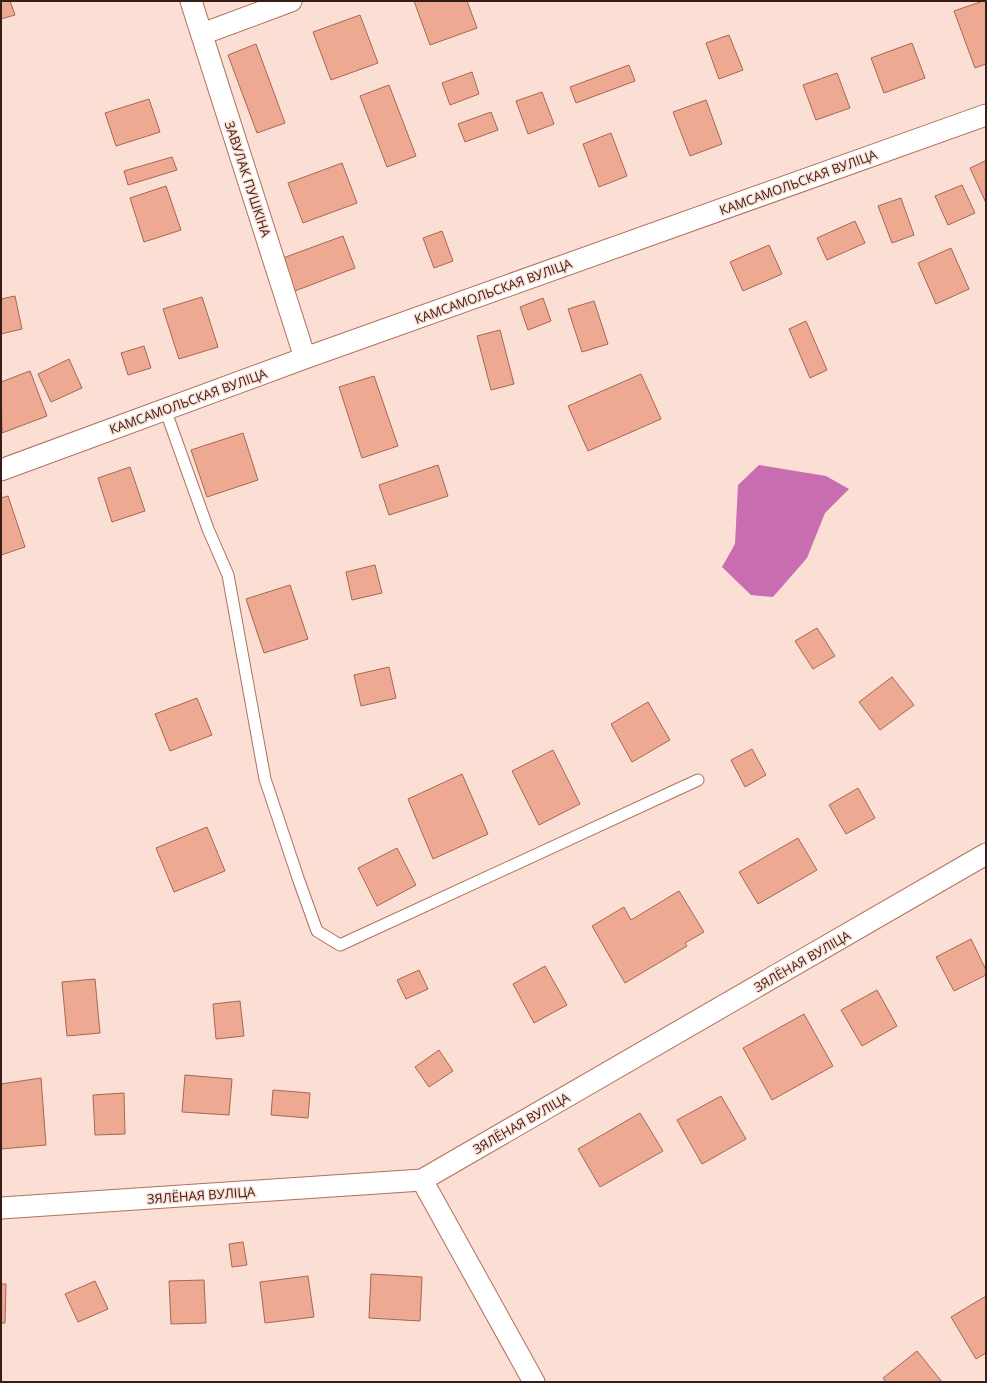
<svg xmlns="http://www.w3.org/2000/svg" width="987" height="1383" viewBox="0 0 987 1383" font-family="'Open Sans',sans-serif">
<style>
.water{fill:#c86daf}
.building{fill:#eea993;stroke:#a66753}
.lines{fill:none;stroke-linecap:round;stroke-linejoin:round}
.lane-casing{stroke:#b0705c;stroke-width:13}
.street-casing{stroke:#b0705c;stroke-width:23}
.lane{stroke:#fff;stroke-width:11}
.street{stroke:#fff;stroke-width:21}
.labels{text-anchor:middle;stroke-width:3;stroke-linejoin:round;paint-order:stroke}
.street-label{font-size:13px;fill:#371d15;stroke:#fbded4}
</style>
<rect width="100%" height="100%" fill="#fbded4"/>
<path class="water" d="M759,465l67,11 23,13 -24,24 -18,45 -34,39 -22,-2 -29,-28 13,-23 3,-59z"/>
<path class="building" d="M1,1h9l5,14 -14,4z
M414,1h53l10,27 -47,17z
M983,1h3v63l-11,4 -21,-57z
M360,15l18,48 -47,17 -18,-48z
M729,35l14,35 -24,9 -13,-36z
M912,43l13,35 -41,15 -13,-35z
M256,44l29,79 -28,10 -29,-78z
M629,65l6,16 -59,22 -6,-16z
M472,72l7,22 -29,11 -8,-22z
M837,73l13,35 -34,12 -13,-35z
M389,85l27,71 -29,11 -27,-71z
M542,92l12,32 -26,10 -12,-33z
M149,99l11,33 -44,14 -11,-33z
M706,100l16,44 -32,12 -17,-44z
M491,112l7,18 -33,12 -7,-18z
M611,133l16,43 -28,11 -16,-43z
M172,157l5,13 -49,15 -4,-14z
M985,161l1,3v39l-16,-35z
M342,163l15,40 -54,20 -15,-40z
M962,185l13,28 -27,12 -13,-29z
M166,186l15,44 -37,12 -14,-44z
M901,198l13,37 -22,8 -14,-37z
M855,221l10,22 -38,17 -10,-22z
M442,231l11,30 -19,7 -11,-30z
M343,236l12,32 -60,23 -12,-33z
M769,245l13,29 -39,17 -13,-29z
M951,248l18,41 -33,15 -18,-41z
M15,296l7,33 -21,5v-35z
M202,297l16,50 -39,12 -16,-50z
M543,298l8,23 -23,9 -8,-23z
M594,301l14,43 -26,8 -14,-43z
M806,321l21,49 -17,8 -21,-49z
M500,330l14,54 -23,6 -14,-54z
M144,346l7,22 -23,7 -7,-22z
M69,359l13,29 -31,14 -13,-28z
M30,371l17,45 -45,17 -1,-51z
M641,374l20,45 -73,32 -20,-45z
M374,376l24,70 -36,12 -23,-71z
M243,433l15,47 -51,17 -16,-47z
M438,465l10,31 -59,19 -10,-30z
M130,467l15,44 -33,11 -14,-44z
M8,496l17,51 -24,8v-57z
M375,565l7,28 -30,7 -6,-28z
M290,585l18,54 -44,14 -18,-54z
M817,628l18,28 -22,13 -18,-28z
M389,667l7,31 -35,8 -7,-31z
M892,677l22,28 -34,25 -21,-28z
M197,698l15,37 -42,16 -15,-37z
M648,702l22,38 -38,22 -21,-38z
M752,749l14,26 -21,12 -14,-27z
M553,750l27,54 -41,21 -27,-54z
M462,774l26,60 -55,25 -25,-60z
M858,788l17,30 -29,16 -17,-29z
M207,827l18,44 -51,21 -18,-44z
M798,838l19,32 -59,34 -19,-32z
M397,848l19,37 -39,21 -19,-38z
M679,891l25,41 -19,11 2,3 -62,37 -33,-57 32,-19 7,13z
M971,939l15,31v5l-32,16 -18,-34z
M545,966l22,39 -33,18 -21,-39z
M419,970l9,19 -22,10 -9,-19z
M95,979l5,54 -33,3 -5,-54z
M877,990l20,36 -35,20 -21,-36z
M240,1001l4,35 -28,3 -3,-35z
M804,1014l29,52 -61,34 -29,-52z
M439,1050l14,21 -24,16 -14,-20z
M185,1075l47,4 -3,36 -47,-3z
M41,1078l5,67 -45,4v-65z
M273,1090l37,3 -2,25 -37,-3z
M124,1093l1,41 -30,1 -2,-40z
M721,1096l25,43 -44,25 -25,-44z
M640,1113l23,38 -63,36 -22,-38z
M243,1242l4,23 -15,2 -3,-23z
M371,1274l51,3 -2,44 -51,-3z
M308,1276l6,41 -49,6 -5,-41z
M204,1280l2,43 -35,1 -2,-43z
M95,1281l13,28 -30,13 -13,-28z
M1,1284h5l-1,39h-4z
M986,1296v57l-10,6 -25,-42z
M917,1351l25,31h-56l-3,-4z"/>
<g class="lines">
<g class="lane-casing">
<path id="lane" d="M165,409l43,120 20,46 37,204 33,99 19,53 23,14 358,-165"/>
</g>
<g class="street-casing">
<path id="street" d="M191,1l114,357
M202,34l89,-33
M1,470l304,-112 681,-243
M422,1180l112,202
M1,1208l421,-28 564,-326"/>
</g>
<use href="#lane" class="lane"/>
<use href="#street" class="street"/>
</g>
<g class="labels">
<g class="street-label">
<text transform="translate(248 179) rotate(72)" y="5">ЗАВУЛАК ПУШКІНА</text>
<text transform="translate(798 182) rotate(-20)" y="5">КАМСАМОЛЬСКАЯ ВУЛІЦА</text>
<text transform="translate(493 291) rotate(-20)" y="5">КАМСАМОЛЬСКАЯ ВУЛІЦА</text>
<text transform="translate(188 401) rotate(-20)" y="5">КАМСАМОЛЬСКАЯ ВУЛІЦА</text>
<text transform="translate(802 961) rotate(-30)" y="5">ЗЯЛЁНАЯ ВУЛІЦА</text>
<text transform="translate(521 1123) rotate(-30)" y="5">ЗЯЛЁНАЯ ВУЛІЦА</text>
<text transform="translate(201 1195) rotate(-4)" y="5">ЗЯЛЁНАЯ ВУЛІЦА</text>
</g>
</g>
<rect width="987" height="1383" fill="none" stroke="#371d15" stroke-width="4"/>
</svg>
